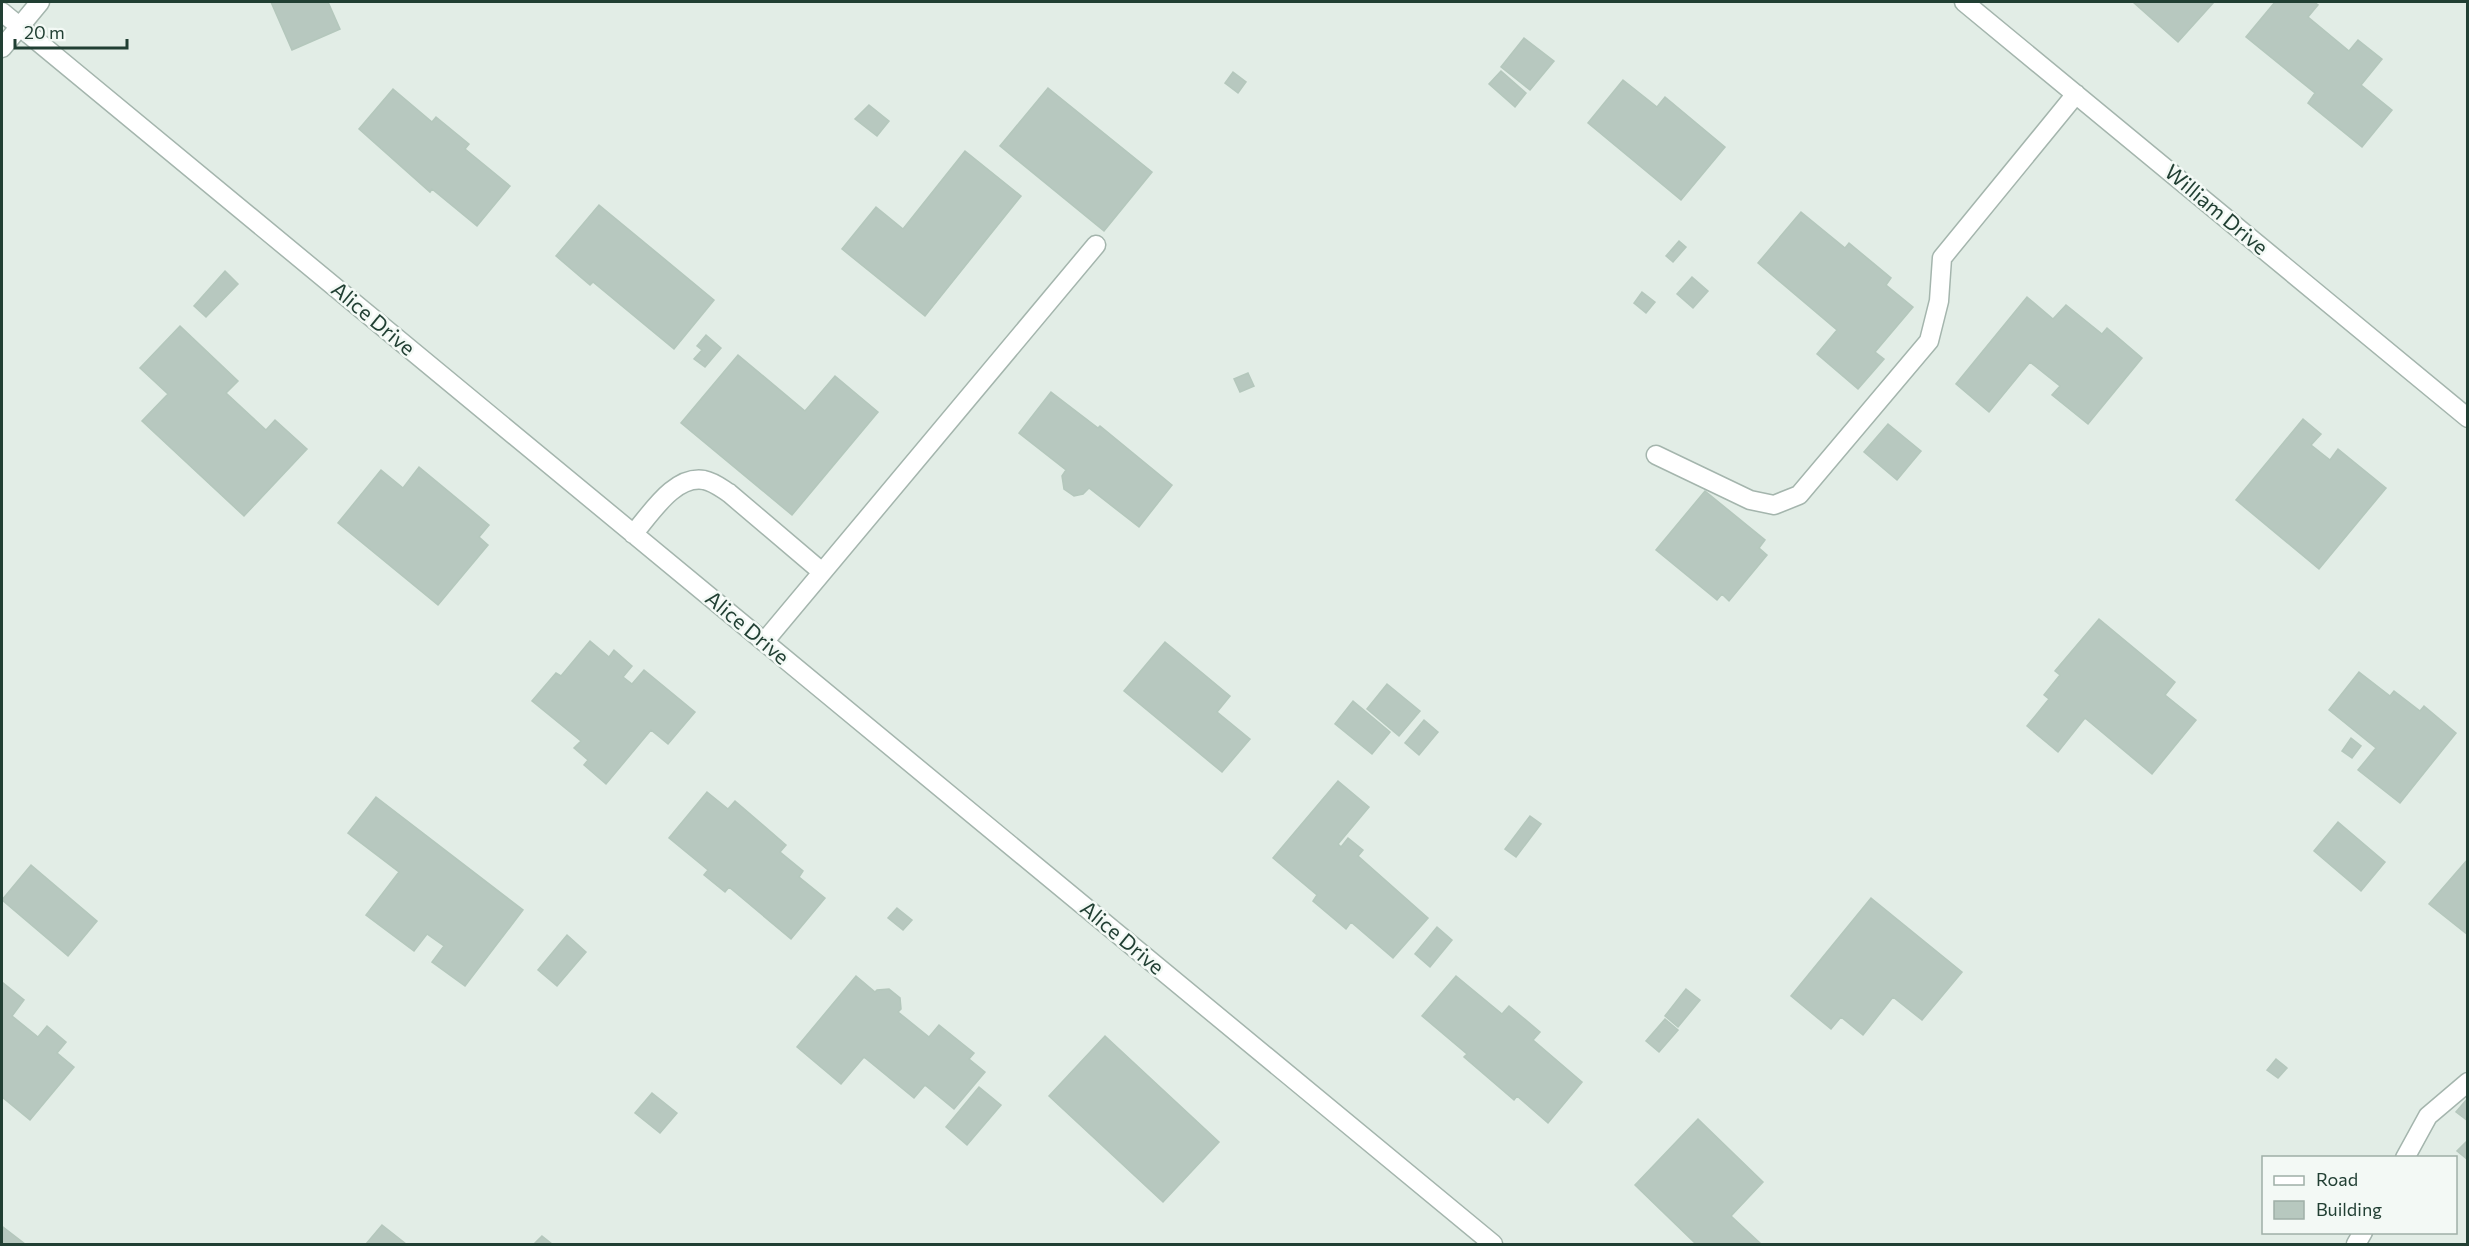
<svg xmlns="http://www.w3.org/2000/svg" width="2469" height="1246" viewBox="0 0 2469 1246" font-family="Commissioner,sans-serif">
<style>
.building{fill:#b7c8bf;stroke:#b4c7bc;stroke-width:1.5}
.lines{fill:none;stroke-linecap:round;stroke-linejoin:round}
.minor-casing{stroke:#a4b5ad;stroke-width:21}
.minor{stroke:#fff;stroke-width:18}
.labels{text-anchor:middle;stroke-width:5;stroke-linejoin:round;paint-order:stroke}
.street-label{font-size:21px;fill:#213f33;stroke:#f3f9f5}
</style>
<rect width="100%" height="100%" fill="#e2ede6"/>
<path class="building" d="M271,2h57l12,27 -48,21z
M2133,2h81l-36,40z
M2275,2h39l4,3 -10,12 41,34 9,-11 24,19 -21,26 31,25 -30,37 -54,-44 7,-10 -69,-56z
M1524,38l30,23 -24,29 -29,-23z
M1501,71l25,22 -11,14 -26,-23z
M1233,72l13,10 -8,11 -13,-10z
M1623,80l34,27 8,-10 60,50 -44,53 -93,-77z
M1048,88l104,84 -48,59 -104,-85z
M393,89l39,33 4,-5 33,27 -4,5 45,37 -33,40 -45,-37 -2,3 -71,-63z
M869,105l20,16 -12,15 -22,-17z
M965,151l56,45 -96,120 -83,-67 34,-42 27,22z
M599,205l115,95 -40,49 -81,-67 -3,3 -34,-29z
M1801,212l44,36 4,-5 42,35 -5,7 27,22 -38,45 9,7 -26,30 -41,-35 20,-24 -79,-67z
M1679,241l7,6 -13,15 -7,-6z
M225,271l13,13 -32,33 -12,-11z
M1692,277l16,14 -15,17 -16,-14z
M1642,292l13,10 -9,11 -12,-10z
M2027,297l26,22 13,-14 36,29 5,-6 35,30 -54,66 -36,-29 8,-9 -30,-24 -41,50 -33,-28z
M180,326l58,55 -12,12 40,37 9,-10 32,29 -63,67 -102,-95 26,-27 -28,-26z
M706,335l15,13 -16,19 -11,-8 8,-9 -5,-4z
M738,355l67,56 30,-35 43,36 -86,103 -111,-92z
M1248,373l6,13 -14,6 -6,-13z
M1051,392l47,36 2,-2 72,59 -33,42 -50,-39 -6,6 -9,2 -10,-7 -2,-13 4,-6 -47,-37z
M2303,419l18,15 -10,11 19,15 8,-11 48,39 -67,81 -83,-69z
M1888,424l33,27 -24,29 -33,-28z
M419,467l70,58 -10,12 9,8 -50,60 -100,-82 43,-53 22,18z
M1705,491l60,49 -6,8 8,7 -38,46 -7,-7 -5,6 -61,-50z
M2099,619l76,63 -10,13 31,25 -44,54 -67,-56 -27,34 -31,-26 22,-27 -5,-4 16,-20 -5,-4z
M590,641l19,16 5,-7 18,16 -9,11 9,7 12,-14 51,42 -27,32 -17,-14 -45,54 -22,-19 4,-5 -14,-12 7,-7 -49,-40 24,-28 5,3z
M1165,642l65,54 -13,16 33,27 -28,33 -98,-81z
M2359,672l31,24 4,-5 26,20 4,-5 32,27 -56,70 -42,-33 18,-22 -47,-38z
M1387,684l33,27 -21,25 -32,-27z
M1353,701l37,31 -18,22 -37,-30z
M1424,720l14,12 -19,23 -14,-12z
M2351,738l10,8 -9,12 -10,-7z
M1338,781l31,26 -31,37 3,3 7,-9 15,12 -5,6 70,62 -35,40 -42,-36 -5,7 -33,-28 4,-6 -44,-37z
M707,792l21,17 7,-8 51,44 -6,7 23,19 -4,6 26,21 -34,41 -62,-52 -4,5 -21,-17 4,-5 -39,-32z
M376,797l147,113 -58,76 -33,-24 12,-16 -17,-12 -13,17 -48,-36 33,-43 -51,-39z
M1530,816l11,8 -25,33 -11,-8z
M2338,822l47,40 -24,29 -47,-40z
M2468,859v76l-39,-31z
M31,865l66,56 -29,35 -66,-56z
M1871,898l91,74 -40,48 -29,-23 -30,38 -22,-18 -10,12 -40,-33z
M897,908l15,12 -9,10 -15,-12z
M1437,927l15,13 -22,27 -15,-13z
M567,935l19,17 -29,34 -19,-16z
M856,976l19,16 2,-2 12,-1 11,9 1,11 -3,3 31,25 10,-12 35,28 -5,6 16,13 -31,37 -29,-24 -11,13 -50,-41 -23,27 -44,-37z
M1456,976l46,38 7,-8 31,26 -7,8 49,42 -34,41 -31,-27 -3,4 -50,-43 3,-3 -45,-38z
M2,982l22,18 -12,16 26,21 9,-11 19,16 -9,11 17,14 -44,53 -28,-23z
M1686,989l14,11 -22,27 -13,-11z
M1665,1019l13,11 -19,22 -13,-11z
M1105,1036l114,106 -56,60 -114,-106z
M2276,1059l11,9 -9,10 -11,-8z
M979,1087l22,18 -34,40 -21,-18z
M652,1093l25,20 -17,20 -25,-20z
M2468,1098v23l-12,-9z
M1698,1119l65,63 -32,34 30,28h-65l-61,-59z
M2468,1140v20l-11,-9z
M382,1225l24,19h-40z
M3,1227l22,17h-23z
M542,1236l10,8h-18z"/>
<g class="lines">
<g class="minor-casing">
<path id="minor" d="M1964,2l504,416
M2,12l1491,1232
M2,48l38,-46
M1656,455l94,45 24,5 25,-10 130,-154 10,-40 3,-43 134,-164
M633,534c18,-20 41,-59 71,-54 10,2 17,8 25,13l93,79
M764,642l332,-397
M2405,1158l23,-42 40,-34
M2356,1244l7,-12"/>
</g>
<use href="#minor" class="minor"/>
</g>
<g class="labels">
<g class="street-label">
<text transform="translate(2216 210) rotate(40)" y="7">William Drive</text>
<text transform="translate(373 319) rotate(40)" y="7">Alice Drive</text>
<text transform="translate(747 628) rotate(40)" y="7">Alice Drive</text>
<text transform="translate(1122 938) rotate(40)" y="7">Alice Drive</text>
</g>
</g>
<rect width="2469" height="1246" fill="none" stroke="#213f33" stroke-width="6"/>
<rect x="2262" y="1156" width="195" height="78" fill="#f3f9f5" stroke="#9fafa7" stroke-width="1.5"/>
<rect x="2274" y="1176" width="30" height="9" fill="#ffffff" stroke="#9fafa7" stroke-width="1.5"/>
<text x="2316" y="1186" font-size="18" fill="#213f33">Road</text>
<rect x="2274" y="1201" width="30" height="18" fill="#b7c8bf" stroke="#9fafa7" stroke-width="1.5"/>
<text x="2316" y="1216" font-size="18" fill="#213f33">Building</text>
<path d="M15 39v9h112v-9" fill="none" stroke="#213f33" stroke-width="3"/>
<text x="24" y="39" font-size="18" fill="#213f33" stroke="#f3f9f5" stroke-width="4.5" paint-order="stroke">20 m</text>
</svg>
